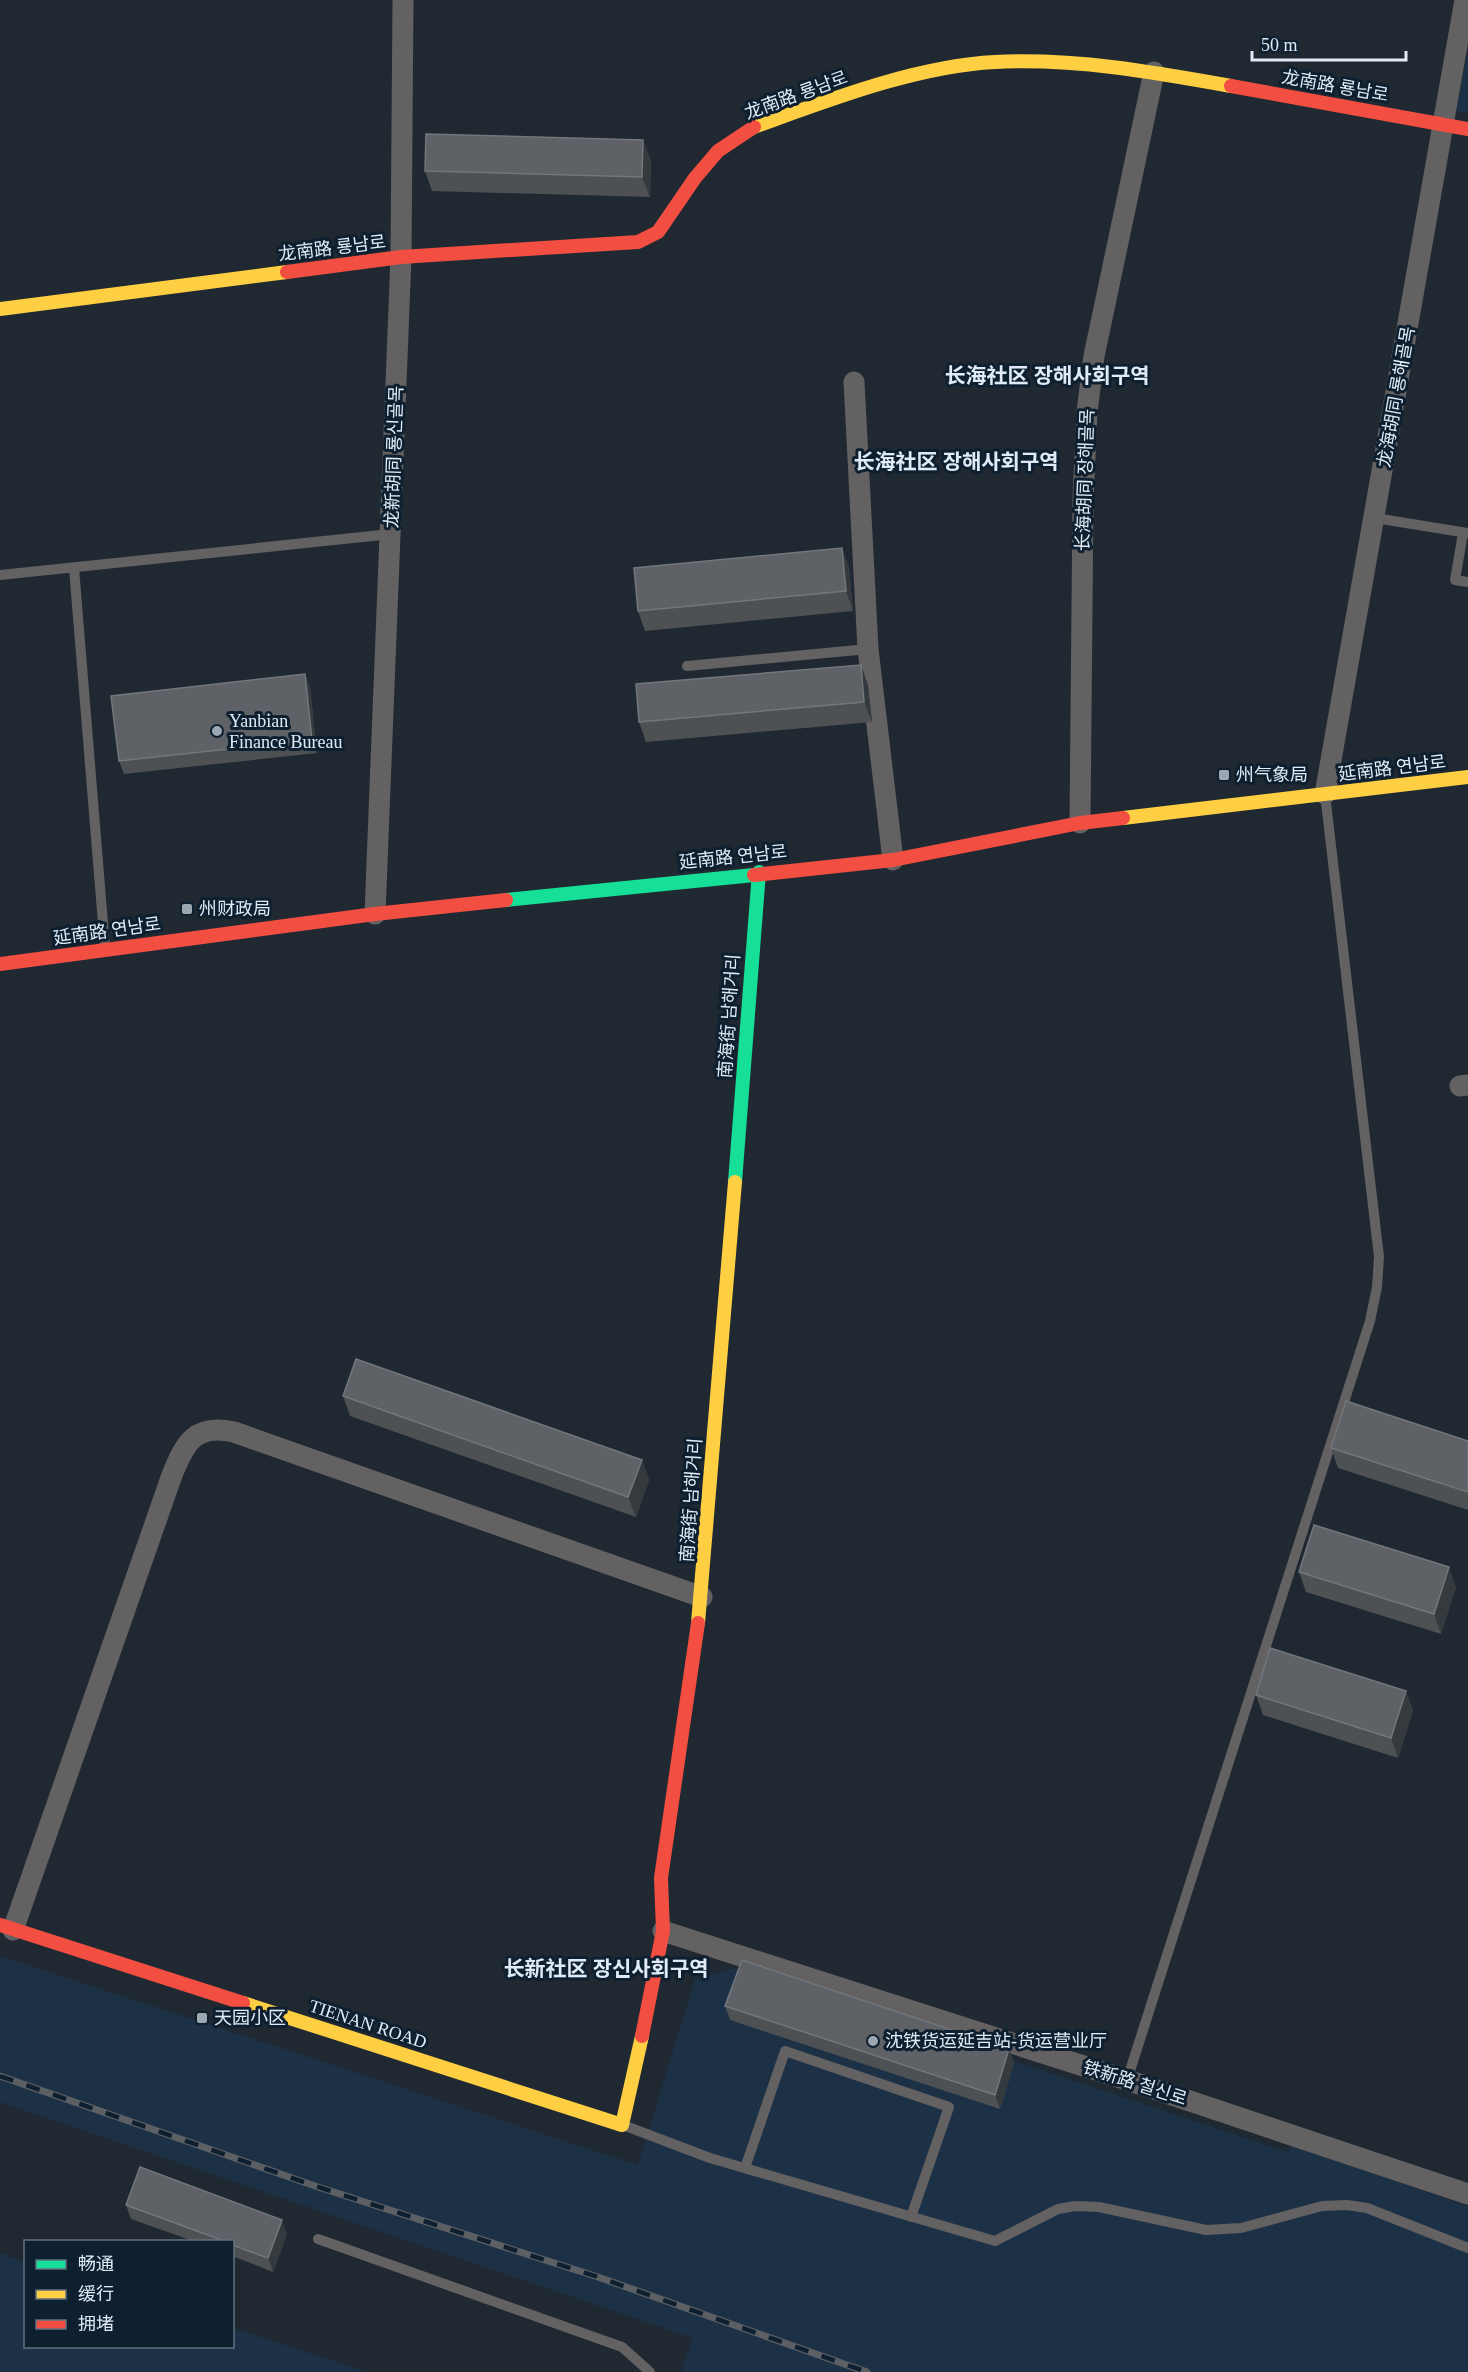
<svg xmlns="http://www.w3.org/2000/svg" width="1468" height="2372" viewBox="0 0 1468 2372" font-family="'Times New Roman','Noto Sans SC','Noto Sans KR',serif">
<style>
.built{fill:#1d3146}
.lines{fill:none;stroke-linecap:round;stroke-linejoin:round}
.lane{stroke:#646162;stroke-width:10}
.street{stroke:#646162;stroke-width:21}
.fast{stroke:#16e098;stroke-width:14}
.slow{stroke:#ffcf43;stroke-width:14}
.jam{stroke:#f24e42;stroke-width:14}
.rail-casing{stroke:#5c5f64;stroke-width:7}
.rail{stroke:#0e1f30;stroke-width:4.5;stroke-dasharray:14;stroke-linecap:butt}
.wall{fill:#4e5153}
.shaded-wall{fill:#353a3f}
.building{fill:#5e6165;stroke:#72777c;stroke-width:1.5}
.poi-dot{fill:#9da7b2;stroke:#0e1f30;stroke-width:2}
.labels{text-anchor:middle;stroke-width:6;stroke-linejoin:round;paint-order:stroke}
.street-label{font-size:18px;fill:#e0ebf7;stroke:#0e1f30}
.poi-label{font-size:18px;fill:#e0ebf7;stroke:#0e1f30;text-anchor:start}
.quarter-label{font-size:21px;font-weight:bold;fill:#e0ebf7;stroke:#0e1f30}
</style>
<rect width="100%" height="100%" fill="#202932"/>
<path class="built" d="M1468,51v62l-12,-2z
M0,1956l638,209 57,-186 41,-11 552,184 6,-8 174,63v165h-787l12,-34 -693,-236z
M0,2253l25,9 1,84h206l1,-18 134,44h-367z"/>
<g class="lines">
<path class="lane" d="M1375,518l93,15
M1463,533l-8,47 13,2
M74,568l31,380
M0,575l391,-41
M687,666l181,-17
M1127,2080l243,-759 7,-34 2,-30 -54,-463
M623,2125l87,33 285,83 63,-32 17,-3 24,1 107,23 35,-2 81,-22 25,-1 20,3 101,40
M745,2168l40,-117 164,56 -38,110
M318,2239l304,108 28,25"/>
<path class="street" d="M854,382l14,267 25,211
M1325,794l140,-794
M1080,823l3,-324 4,-87 7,-56 60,-284
M375,914l26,-657 2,-257
M1460,1086l8,-1
M13,1930l159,-455c13,-32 23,-52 62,-43l468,165
M663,1931l464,149 341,114"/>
<path class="fast" d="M506,900l248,-25
M735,1182l24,-310"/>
<path class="slow" d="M754,127c75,-27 162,-61 241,-65 80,-4 158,10 236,24
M0,309l287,-37
M1123,818l345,-41
M698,1623l37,-441
M243,2003l379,122 20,-89"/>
<path class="jam" d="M1231,86l237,43
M287,272l114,-15 237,-15 20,-10 37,-54 23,-27 36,-24
M754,875l139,-15 187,-37 43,-5
M0,964l375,-50 131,-14
M0,1925l243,78
M642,2036l21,-105 -2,-53 37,-255"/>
<g class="rail-casing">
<path id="rail" d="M0,2076l315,110 283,91 269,95"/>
</g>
<use href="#rail" class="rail"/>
</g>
<path class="wall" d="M651,160l-1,37 -218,-6 -7,-20z
M842,548l7,20 4,43 -208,20 -7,-20z
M305,674l5,14 7,65 -193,21 -5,-13z
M868,685l4,37 -226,20 -7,-20z
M343,1396l299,64 7,20 -13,37 -286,-101z
M1468,1441v69l-130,-42 -7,-20z
M1299,1572l157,15 -15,47 -135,-42z
M1406,1691l7,20 -15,47 -135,-43 -7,-20z
M725,2006l284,43 5,14 -14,46 -270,-89z
M126,2205l161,29 -14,38 -41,-16v-15h-39l-62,-22z"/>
<path class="shaded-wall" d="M643,140l8,20 -1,37 -8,-20z
M842,548l7,20 4,43 -7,-20z
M861,665l7,20 4,37 -8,-20z
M305,674l5,14 7,65 -5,-13z
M642,1460l7,20 -13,37 -8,-20z
M1449,1567l7,20 -15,47 -7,-20z
M1406,1691l7,20 -15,47 -7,-20z
M1009,2049l5,14 -14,46 -5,-14z
M282,2220l5,14 -14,38 -5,-14z"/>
<path class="building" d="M426,134l217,6 -1,37 -217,-6z
M842,548l4,43 -208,20 -4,-43z
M861,665l3,37 -225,20 -3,-38z
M305,674l7,66 -193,21 -8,-65z
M356,1359l286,101 -14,37 -285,-101z
M1346,1401l122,40v51l-137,-44z
M1314,1525l135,42 -15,47 -135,-42z
M1270,1648l136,43 -15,47 -135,-43z
M742,1960l267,89 -14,46 -270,-89z
M140,2167l142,53 -14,38 -36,-13v-4h-8l-98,-36z"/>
<g class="poi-dot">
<circle cx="217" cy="731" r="6"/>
<rect x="1218" y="769" width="12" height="12" rx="3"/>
<rect x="181" y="903" width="12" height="12" rx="3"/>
<rect x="196" y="2012" width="12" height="12" rx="3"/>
<circle cx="873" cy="2041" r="6"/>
</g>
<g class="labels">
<g class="street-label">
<text transform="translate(1335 86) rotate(10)" y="6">龙南路 룡남로</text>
<text transform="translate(796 95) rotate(-20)" y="6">龙南路 룡남로</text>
<text transform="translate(332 248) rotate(-7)" y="6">龙南路 룡남로</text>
<text transform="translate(1396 397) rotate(-80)" y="6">龙海胡同 룡해골목</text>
<text transform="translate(394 457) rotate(-88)" y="6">龙新胡同 룡신골목</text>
<text transform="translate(1085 480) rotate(-88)" y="6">长海胡同 장해골목</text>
<text transform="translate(1392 768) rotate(-7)" y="6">延南路 연남로</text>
<text transform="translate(733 857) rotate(-6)" y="6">延南路 연남로</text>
<text transform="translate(107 931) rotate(-8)" y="6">延南路 연남로</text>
<text transform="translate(729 1016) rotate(-86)" y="6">南海街 남해거리</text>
<text transform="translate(691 1500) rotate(-86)" y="6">南海街 남해거리</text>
<text transform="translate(368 2024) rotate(18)" y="6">TIENAN ROAD</text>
<text transform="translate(1135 2083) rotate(18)" y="6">铁新路 철신로</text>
</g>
<g class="poi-label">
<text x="229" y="727">Yanbian<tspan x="229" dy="21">Finance Bureau</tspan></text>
<text x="1236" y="781">州气象局</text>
<text x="199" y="915">州财政局</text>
<text x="214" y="2024">天园小区</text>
<text x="885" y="2047">沈铁货运延吉站-货运营业厅</text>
</g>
<g class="quarter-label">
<text x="1047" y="383">长海社区 장해사회구역</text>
<text x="956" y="469">长海社区 장해사회구역</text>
<text x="606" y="1976">长新社区 장신사회구역</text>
</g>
</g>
<rect x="24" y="2240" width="210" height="108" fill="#0e1f30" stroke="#627180" stroke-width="1.5"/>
<rect x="36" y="2260" width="30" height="9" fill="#16e098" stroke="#627180" stroke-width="1.5"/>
<text x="78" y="2270" font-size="18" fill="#e0ebf7">畅通</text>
<rect x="36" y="2290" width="30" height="9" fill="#ffcf43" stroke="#627180" stroke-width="1.5"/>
<text x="78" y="2300" font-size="18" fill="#e0ebf7">缓行</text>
<rect x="36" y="2320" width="30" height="9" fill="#f24e42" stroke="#627180" stroke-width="1.5"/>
<text x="78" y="2330" font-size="18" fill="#e0ebf7">拥堵</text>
<path d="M1252 51v9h154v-9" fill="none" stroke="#e0ebf7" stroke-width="3"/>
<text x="1261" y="51" font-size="18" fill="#e0ebf7" stroke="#0e1f30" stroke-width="4.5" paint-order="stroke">50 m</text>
</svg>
